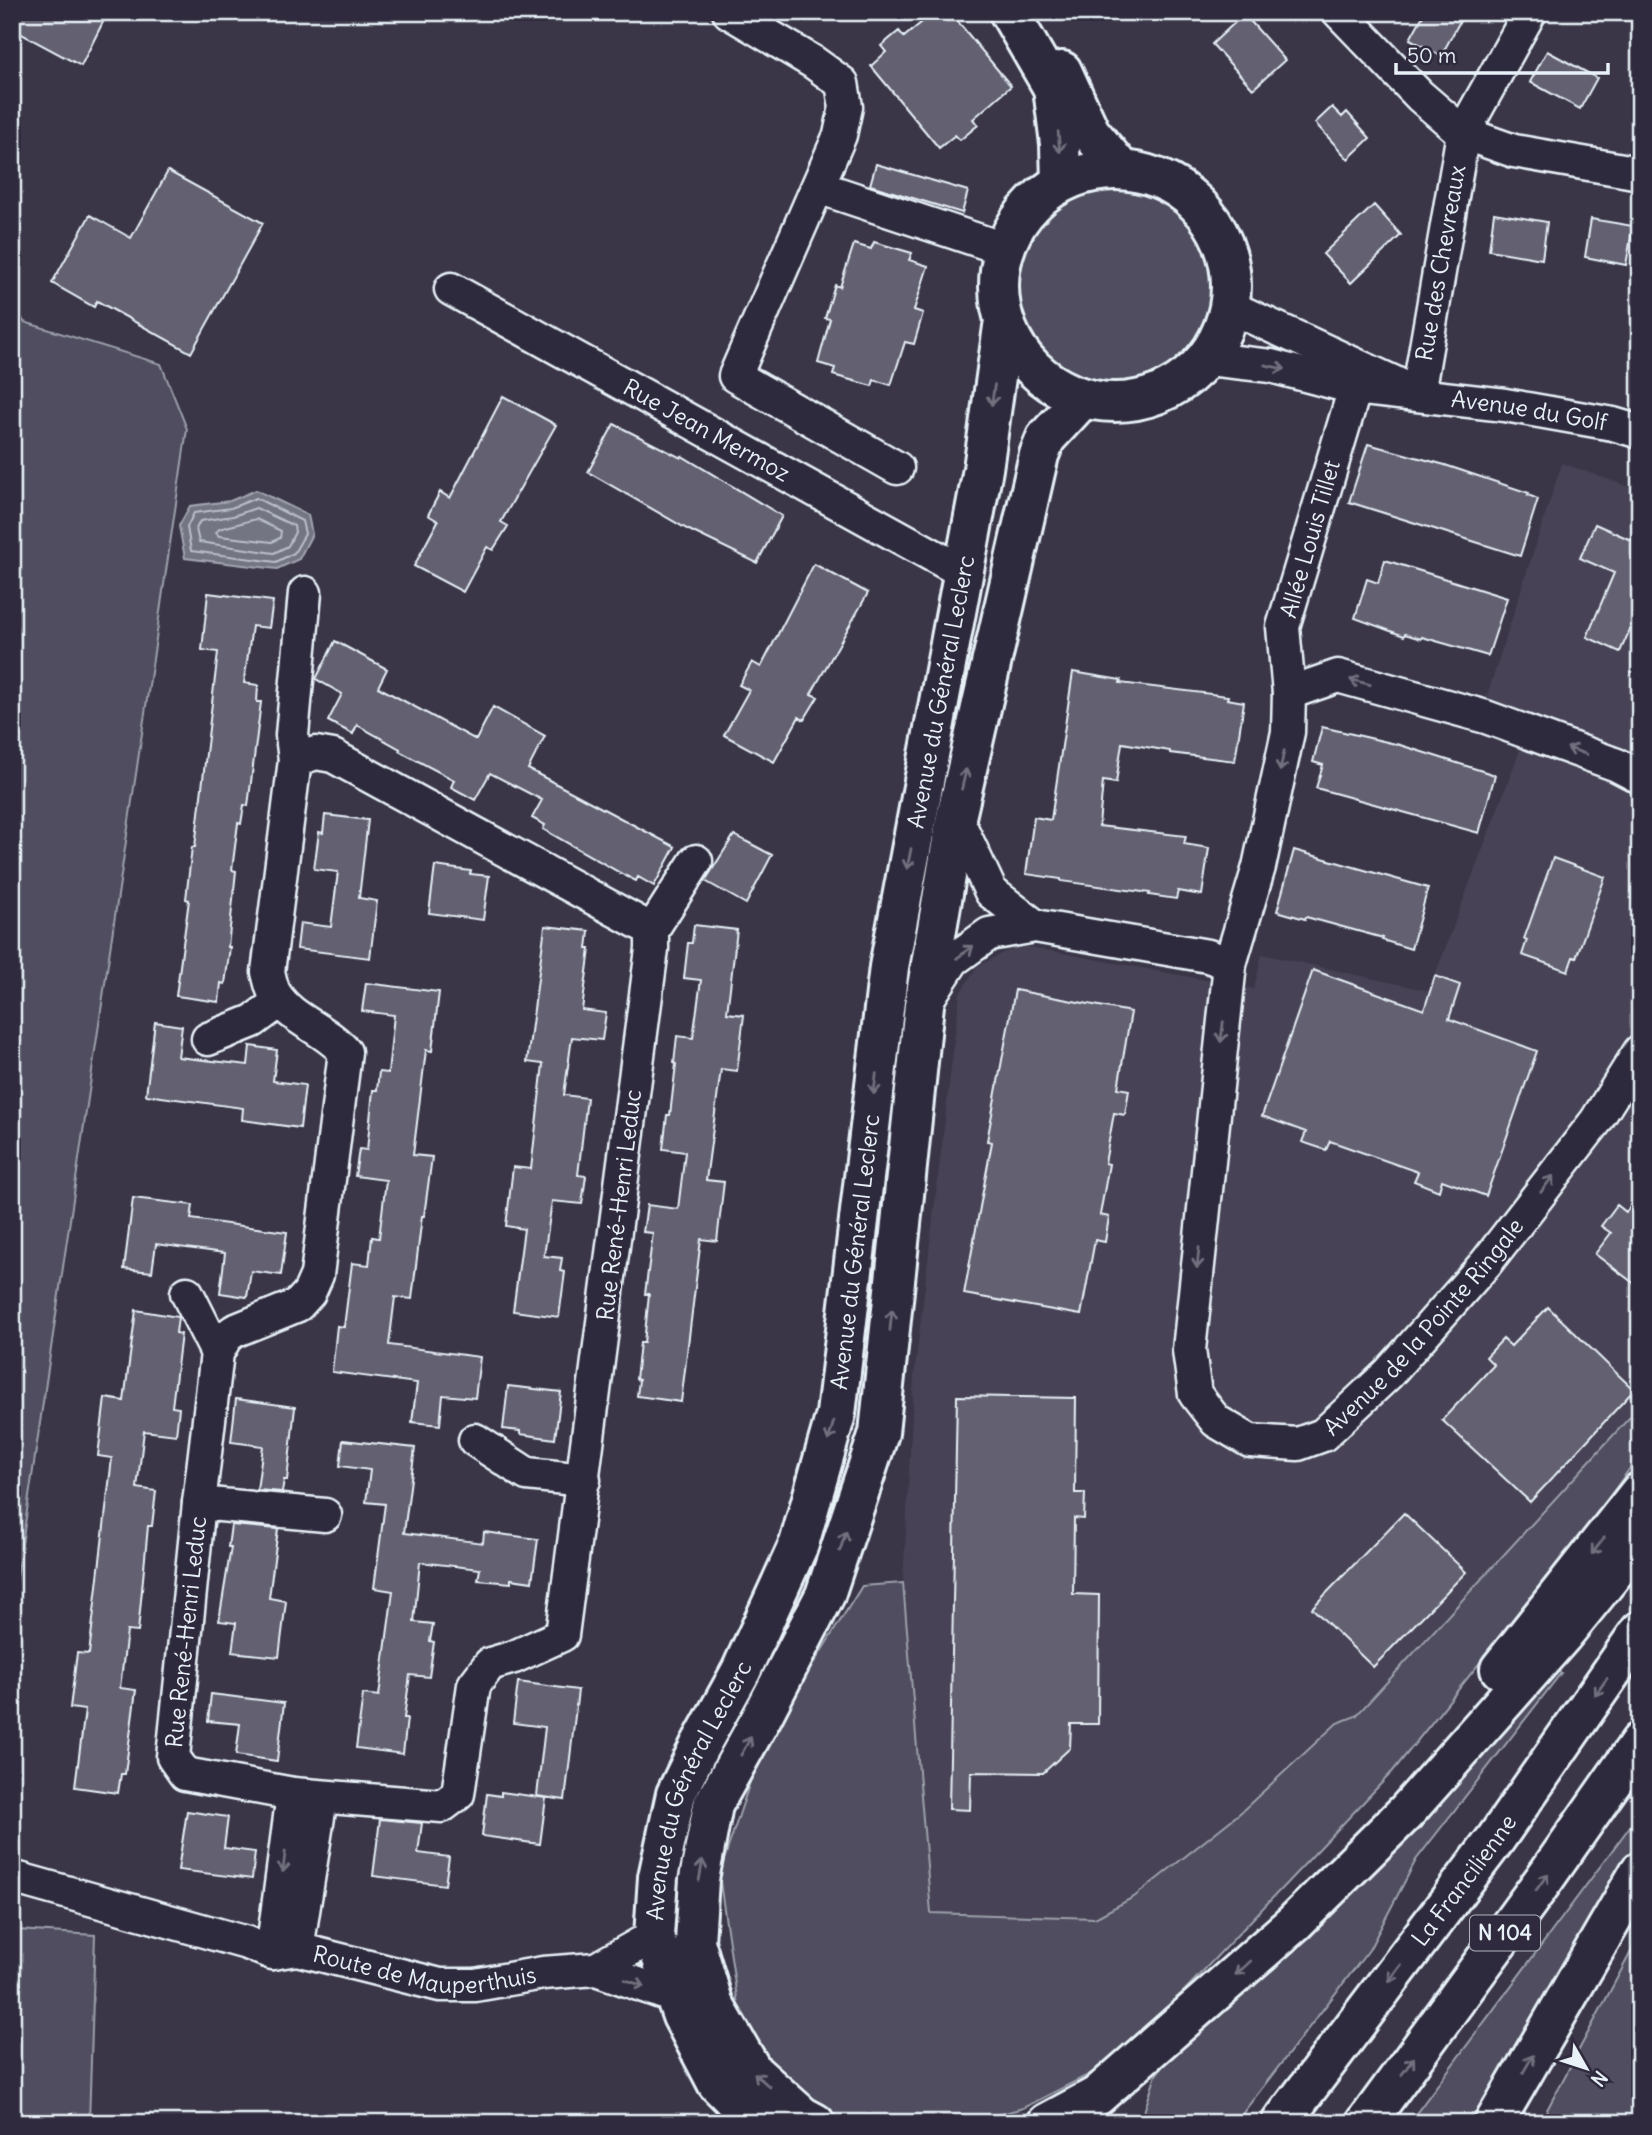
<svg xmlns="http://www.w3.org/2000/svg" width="1652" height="2135" viewBox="0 0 1652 2135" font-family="Delius,sans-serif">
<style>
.built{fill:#464354}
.green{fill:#504e5f;stroke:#9ca0ac;stroke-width:2}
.water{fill:#737482;stroke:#a2a6b1;stroke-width:2}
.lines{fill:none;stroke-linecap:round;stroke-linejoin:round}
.shore{stroke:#b9bfc9;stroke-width:2}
.building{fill:#636171;stroke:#e8f1f8;stroke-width:2}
.street-casing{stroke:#e8f1f8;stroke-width:37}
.secondary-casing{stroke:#e8f1f8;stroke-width:44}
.highway-casing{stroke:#e8f1f8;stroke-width:44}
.street{stroke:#2f2a3d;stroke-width:32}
.secondary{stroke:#2f2a3d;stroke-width:38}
.highway{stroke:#2f2a3d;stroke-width:38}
.oneway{stroke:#70707e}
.labels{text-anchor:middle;stroke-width:7;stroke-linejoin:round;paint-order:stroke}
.shield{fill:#2f2a3d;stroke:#b0b5c0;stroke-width:2}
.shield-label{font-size:21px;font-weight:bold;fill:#e8f1f8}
.street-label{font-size:23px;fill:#e8f1f8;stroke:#2f2a3d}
</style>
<rect width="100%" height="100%" fill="#3a3648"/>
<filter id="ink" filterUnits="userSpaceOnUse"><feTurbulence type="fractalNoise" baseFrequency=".0143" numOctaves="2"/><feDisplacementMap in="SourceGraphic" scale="14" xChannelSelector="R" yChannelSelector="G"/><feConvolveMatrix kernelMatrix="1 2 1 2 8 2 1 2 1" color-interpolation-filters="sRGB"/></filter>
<g filter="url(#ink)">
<path class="built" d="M1562,463l78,28v915l-284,310 -19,7 -97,90 -106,84 -39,21 -164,-5 -28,-330 11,-206 46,-384 18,-27 41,-21 235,44 8,-35 167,37 103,-273 -47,-16z"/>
<path class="green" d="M1014 288a99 99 0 1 1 198 0a99 99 0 1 1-198 0Z
M12,302l12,20 137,42 26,65 -175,1183z
M1640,1406v48l-57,80 -190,237 -208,219 -87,80 -75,38 -55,15h-117l-28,-11 -42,-29 -42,-71 -20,-137 43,-129 100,-160 41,-3 28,330 164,5 39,-21 106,-84 97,-90 19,-7z
M1555,1669l6,4 -145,187 -47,90 -134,173h-88l-4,-8 13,-40 19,-24z
M1640,1813v30l-163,280h-68z
M12,1926l5,4 78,5 -6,188h-77z
M1640,1935v188h-100z"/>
<path class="water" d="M256,490l52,25 4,19 -13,25 -22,10 -92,-11 -6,-32 11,-20 40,-5z"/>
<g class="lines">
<path class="shore" d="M256,498l46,23 3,13 -11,19 -18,9 -85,-11 -4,-24 7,-14 37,-5z
M256,508l38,18 1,6 -7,14 -14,7 -75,-11 -3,-13 4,-8 33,-5z
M256,519l25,12 -1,7 -8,4 -53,-6 -3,-3 3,-4z"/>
</g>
<path class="building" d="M12,12h96l-27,54 -69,-37z
M934,12h16l61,74 -38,33 5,6 -18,15 -5,-5 -16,13 -68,-82 15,-14 -5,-6 18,-15 5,6z
M1425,12h40l-24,44 -31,-17z
M1244,14l41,46 -32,29 -41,-45z
M1547,51l50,27 -17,31 -50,-27z
M1332,107l10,10 5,-5 23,26 -22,21 -33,-36z
M876,164l92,27 -6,22 -92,-28z
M168,171l95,52 -72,130 -94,-52 -3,6 -42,-24 38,-68 41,23z
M1374,205l27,30 -50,48 -28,-29z
M1494,213l53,9 -5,37 -53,-9z
M1591,219l42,7 -7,39 -41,-8z
M874,242l38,11 -3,7 19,6 -14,44 9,3 -9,31 -9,-2 -14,43 -17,-5 -2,6 -39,-11 2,-7 -17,-5 12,-44 -5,-1 10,-33 5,2 14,-43 17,5z
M503,396l53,29 -55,97 7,4 -15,24 -6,-3 -24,45 -49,-26 24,-45 -10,-6 12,-23 10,6z
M614,424l67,34 1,-2 100,60 -25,47 -70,-34 -99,-57z
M1368,444l77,21 84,28 -1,2 10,4 -18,57 -171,-54z
M1595,524l45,20v63l-20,45 -33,-15 27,-64 -34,-15z
M1385,560l122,38 -19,58 -66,-19 -1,2 -16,-5 -1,2 -49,-18 12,-39 11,4z
M814,564l54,29 -57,101 7,3 -14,23 -5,-3 -25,45 -50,-27 25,-45 -10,-5 13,-23 9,5z
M208,593l65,8 -4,27 -17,-2 -8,57 14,2 -1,17h4l-13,104 -4,-1 -3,19 -3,-1 -6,47 4,1 -8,76h2l-5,37 -4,-1 -2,19 -43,-6 13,-96 -3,-1 6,-52h3l23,-195 -16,-2z
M335,641l52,28 -9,18 98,53 17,-33 52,29 -17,33 147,78 -21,39 -16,-9 -2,4 -12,-6 -81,-46 2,-4 -13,-7 10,-18 -52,-27 -15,27 -24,-13 3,-7 -55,-29 1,-2 -43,-24 -4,9 -25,-13 14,-27 -26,-15z
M1073,672l48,8 -1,3 108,13 -1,3 17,3 -9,59 -65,-8v-2l-48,-8 -6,40 -13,-2 -4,45 87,10 -2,8 25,4 -7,47 -24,-4 -2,8 -27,-4 1,-2 -89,-12v-2l-35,-5 8,-57 17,3z
M1322,727l78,18 95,30 -16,58 -163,-45 7,-23 -10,-3z
M325,815l43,5 -9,78 18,3 -7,57 -73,-9 3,-26 31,4 7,-55 -24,-3 5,-37 4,1z
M734,835l38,20 -26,49 -41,-23z
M1294,850l134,38 -17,61 -29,-9 1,-2 -77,-21 -1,2 -28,-8z
M1553,858l52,19 -29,81 -3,-1 -5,14 -46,-16 5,-15 -3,-1z
M435,866l36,5 -1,3 19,2 -6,44 -54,-7z
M694,925l43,5 -10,83 17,2 -7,56 -16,-2 -15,111 18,2 -7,59 -16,-2 -20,163 -44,-6 2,-16 -3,-1 4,-36h4l5,-49h-4l8,-61 -10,-1 4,-27 31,4 7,-57 -22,-3 4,-34h3l6,-51 -2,-1 3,-27 16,2 8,-58 -17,-2 4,-35h4z
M545,926l44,5 -2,18h3l-8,61 24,3 -4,27 -30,-3 -8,58 23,3 -9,77 8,1 -4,28 -30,-3 -8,55 18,2 -2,13 5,1 -6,45 -46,-6 11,-82 -18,-3 7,-59 18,2 12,-105 -16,-2z
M1313,970l111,40 11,-34 25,9 -11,34 88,32 -51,145 -44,-16 -3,11 -25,-10 4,-9 -88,-31 -4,9 -24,-8 4,-10 -44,-16z
M366,983l73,9 -7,59 -6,-1 -13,105 19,2 -8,59h-2l-10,83 -17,-2 -6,48 91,12 -5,41 -32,-3 -3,30 -28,-3 5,-39 -85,-11 5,-46 7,1 8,-64 17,2 3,-28 7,1 7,-58 -31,-4 4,-27 8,1 6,-60h4l2,-18 9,1 6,-58 -32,-4z
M1015,990l116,22 -13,76 11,2 -4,25 -11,-2 -9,50 4,1 -9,51 9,2 -4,25 -10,-2 -14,75 -117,-21 28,-152 -5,-1z
M155,1022l27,4 -4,31 70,8 2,-19 27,4 -4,31 32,4 -5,43 -58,-8 1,-12 -97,-13z
M1640,1195v93l-45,-34 16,-21 -10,-7 16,-21 9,7z
M133,1198l60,7 -2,14 96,13 -6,43 -30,-4 -4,26 -27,-4 5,-40 -69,-9 -4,28 -28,-3z
M1548,1307l86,83 -104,112 -88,-82 52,-55 -8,-8 17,-18 8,7z
M136,1310l42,7 -2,16 5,1 -9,73 7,1 -3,27 -32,-4 -7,57 19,3 -4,35h-4l-10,106 -11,-1 -7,57 16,2 -11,84h-4l-3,19 -43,-6 10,-77 -15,-2 7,-55 12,1 23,-196 -14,-2 7,-58 19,3z
M508,1386l53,6 -6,47 -35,-5v-3l-17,-2z
M957,1396l119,2 -1,95h10l-1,26 -10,-1 -1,76 26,1 -1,129h-27l-1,24 -27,25 -72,-1 -1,38 -21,-1z
M236,1399l59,8 -8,73h-3l-2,12 -25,-2 6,-44 -32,-4z
M343,1440l72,8 -11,85 79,10 1,-11 54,7 -6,43 -21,-3v4l-33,-3 2,-11 -60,-7 -6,60 19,2 -3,17 4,1 -5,35 -19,-2 -6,43h3l-4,36 -47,-6 7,-54 16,2 14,-105 -19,-3 11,-84 -19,-2 4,-32 -30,-4z
M1404,1513l62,59 -93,95 -61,-59z
M231,1525l47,4 -9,69 17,3 -7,56 -47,-5 4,-29 -17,-2 12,-74h-3z
M518,1682l60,8 -13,110 -28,-4 8,-69 -32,-4z
M211,1694l73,9 -7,58 -41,-6 4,-31 -32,-3z
M501,1792l45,6 -6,46 -58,-8 5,-42 14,2z
M187,1811l41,6 -4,31 31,4 -3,27 -74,-9z
M380,1819l42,4 -4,30 31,4 -4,28 -72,-9z"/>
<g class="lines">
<g class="street-casing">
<g id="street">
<path d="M729,12l84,50 29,21 4,24 -6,28 -105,241 162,92"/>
<path d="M1339,12l81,84 43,37 51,18 126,22"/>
<path d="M818,187l186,62"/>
<path id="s1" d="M451,289l512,283"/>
<path d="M1230,307l165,76"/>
<path id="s2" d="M1208,359l63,7 84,22 150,17 108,19 27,8"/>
<path id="s3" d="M1355,388l-72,239 6,66 -1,39 -29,135 -29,97 -41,386 6,44 21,27 34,20 48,3 25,-9 65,-61 98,-111 110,-142 44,-70"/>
<path id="s4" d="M1418,394l45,-261 67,-121"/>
<path d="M1289,693l49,-17 148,41 131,48 23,12"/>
<path d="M316,753l17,3 319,174v19l-90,686 -48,22 -24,7 -16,21 -16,109 -16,12 -149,-12 -108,-20 -12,-17 26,-254 18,-150 9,-16 8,-6 64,-26 11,-12 8,-18 28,-223c-19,-23 -54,-32 -70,-58 -4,-7 -5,-15 -7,-22l27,-212z"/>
<path d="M295,760l-3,-25 13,-142"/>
<path d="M956,817l35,75 44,34"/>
<path d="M652,930l44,-69"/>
<path d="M927,1000l26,-40 36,-26 46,-8 173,30 22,8"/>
<path d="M208,1039l45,-18 27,-20"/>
<path d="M187,1293l30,60"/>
<path d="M475,1440l52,34 57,6"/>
<path d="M199,1503l126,12"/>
<path id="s5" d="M12,1877l235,66 25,10 25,-4 143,36h35l68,-12 53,-4 79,28"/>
<path d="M297,1949l24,-151"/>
<path d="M272,1953l21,-159"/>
<path d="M596,1969l58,-33"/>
</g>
</g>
<g class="secondary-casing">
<g id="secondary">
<path d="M1009,12l44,76 7,56 1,39"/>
<path d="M1062,71l28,61 30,36"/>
<circle cx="1115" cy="286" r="116"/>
<path id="s6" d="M757,2123l-40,-40 -35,-67 -28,-80 4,-59 18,-83 23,-47 42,-76 58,-127 37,-130 53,-447 94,-498 20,-142"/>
<path d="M815,2123l-13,-7 -49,-44 -39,-67 -19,-63 4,-63 14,-74 50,-90 62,-120 54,-162 45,-428 32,-188 83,-362 7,-17 36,-39"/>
</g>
</g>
<g class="highway-casing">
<g id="highway">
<path d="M1500,1669l140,-177"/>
<path d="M1047,2123l50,-27 197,-173 112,-111 156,-176 78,-96"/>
<path id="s7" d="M1281,2123l214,-283 145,-209"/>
<path d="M1366,2123l179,-245 95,-136"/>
<path d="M1494,2123l146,-252"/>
</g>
</g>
<use href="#street" class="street"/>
<use href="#secondary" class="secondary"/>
<use href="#highway" class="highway"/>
</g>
<defs><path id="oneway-shaft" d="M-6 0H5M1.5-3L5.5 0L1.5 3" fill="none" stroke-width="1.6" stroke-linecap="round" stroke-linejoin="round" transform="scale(1.75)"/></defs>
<g class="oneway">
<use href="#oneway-shaft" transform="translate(1059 142) rotate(85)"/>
<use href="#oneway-shaft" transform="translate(1275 367) rotate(12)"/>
<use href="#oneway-shaft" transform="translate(993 395) rotate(98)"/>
<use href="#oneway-shaft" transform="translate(1360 682) rotate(-165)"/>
<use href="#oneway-shaft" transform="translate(1577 751) rotate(-160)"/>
<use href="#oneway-shaft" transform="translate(1282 761) rotate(102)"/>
<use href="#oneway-shaft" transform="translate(964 779) rotate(-77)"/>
<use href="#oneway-shaft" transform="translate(909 859) rotate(101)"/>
<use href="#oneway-shaft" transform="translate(965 952) rotate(-37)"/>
<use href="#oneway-shaft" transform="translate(1222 1032) rotate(97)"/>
<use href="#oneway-shaft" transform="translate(875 1084) rotate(97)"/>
<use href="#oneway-shaft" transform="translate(1547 1184) rotate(-53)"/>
<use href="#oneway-shaft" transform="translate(1198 1258) rotate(96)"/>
<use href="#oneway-shaft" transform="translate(891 1320) rotate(-84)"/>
<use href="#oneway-shaft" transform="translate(831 1431) rotate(106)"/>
<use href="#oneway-shaft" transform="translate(843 1541) rotate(-72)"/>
<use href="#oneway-shaft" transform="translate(1598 1546) rotate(128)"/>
<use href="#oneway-shaft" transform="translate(1601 1687) rotate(125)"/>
<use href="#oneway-shaft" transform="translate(746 1746) rotate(-61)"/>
<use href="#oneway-shaft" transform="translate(284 1862) rotate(97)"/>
<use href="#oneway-shaft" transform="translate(701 1870) rotate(-80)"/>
<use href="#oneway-shaft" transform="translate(1542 1882) rotate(-54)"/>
<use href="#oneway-shaft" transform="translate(1243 1968) rotate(138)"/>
<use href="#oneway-shaft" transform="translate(1395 1973) rotate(127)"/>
<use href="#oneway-shaft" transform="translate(635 1983) rotate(19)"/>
<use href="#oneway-shaft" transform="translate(1528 2064) rotate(-60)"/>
<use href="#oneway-shaft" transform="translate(1408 2066) rotate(-54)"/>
<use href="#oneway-shaft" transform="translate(762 2080) rotate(-138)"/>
</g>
</g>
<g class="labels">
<rect class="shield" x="1470" y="1915.5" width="70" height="35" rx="5"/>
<g class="shield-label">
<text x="1505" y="1940">N 104</text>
</g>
<g class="street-label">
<text dy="8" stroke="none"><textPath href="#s4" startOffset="133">Rue des Chevreaux</textPath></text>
<text dy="8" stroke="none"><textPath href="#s2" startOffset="326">Avenue du Golf</textPath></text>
<text dy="8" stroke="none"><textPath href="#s1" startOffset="292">Rue Jean Mermoz</textPath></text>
<text transform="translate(1310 539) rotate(-74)" y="8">Allée Louis Tillet</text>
<text dy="8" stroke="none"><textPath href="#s6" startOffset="1505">Avenue du Général Leclerc</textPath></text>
<text transform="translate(619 1205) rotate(-83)" y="8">Rue René-Henri Leduc</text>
<text dy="8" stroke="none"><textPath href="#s6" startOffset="938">Avenue du Général Leclerc</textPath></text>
<text dy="8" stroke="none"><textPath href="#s3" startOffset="1323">Avenue de la Pointe Ringale</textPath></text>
<text transform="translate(186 1632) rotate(-84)" y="8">Rue René-Henri Leduc</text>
<text dy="8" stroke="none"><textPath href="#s6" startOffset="371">Avenue du Général Leclerc</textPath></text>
<text dy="8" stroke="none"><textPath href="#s7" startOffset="304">La Francilienne</textPath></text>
<text dy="8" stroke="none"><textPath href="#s5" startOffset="427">Route de Mauperthuis</textPath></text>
</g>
</g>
<rect width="1652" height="2135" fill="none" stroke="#2f2a3d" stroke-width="42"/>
<rect x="21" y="21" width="1610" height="2093" fill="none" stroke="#e8f1f8" stroke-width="2.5" filter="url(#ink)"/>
<g transform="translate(1586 2068) rotate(129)" stroke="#2f2a3d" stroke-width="5" paint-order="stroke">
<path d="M0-5L12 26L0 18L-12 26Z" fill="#e8f1f8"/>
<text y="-10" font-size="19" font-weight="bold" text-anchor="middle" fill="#e8f1f8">N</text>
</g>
<path d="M1396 63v10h212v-10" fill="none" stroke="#e8f1f8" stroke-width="3.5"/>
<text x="1407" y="63" font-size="21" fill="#e8f1f8" stroke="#2f2a3d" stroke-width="5" paint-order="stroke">50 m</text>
</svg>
